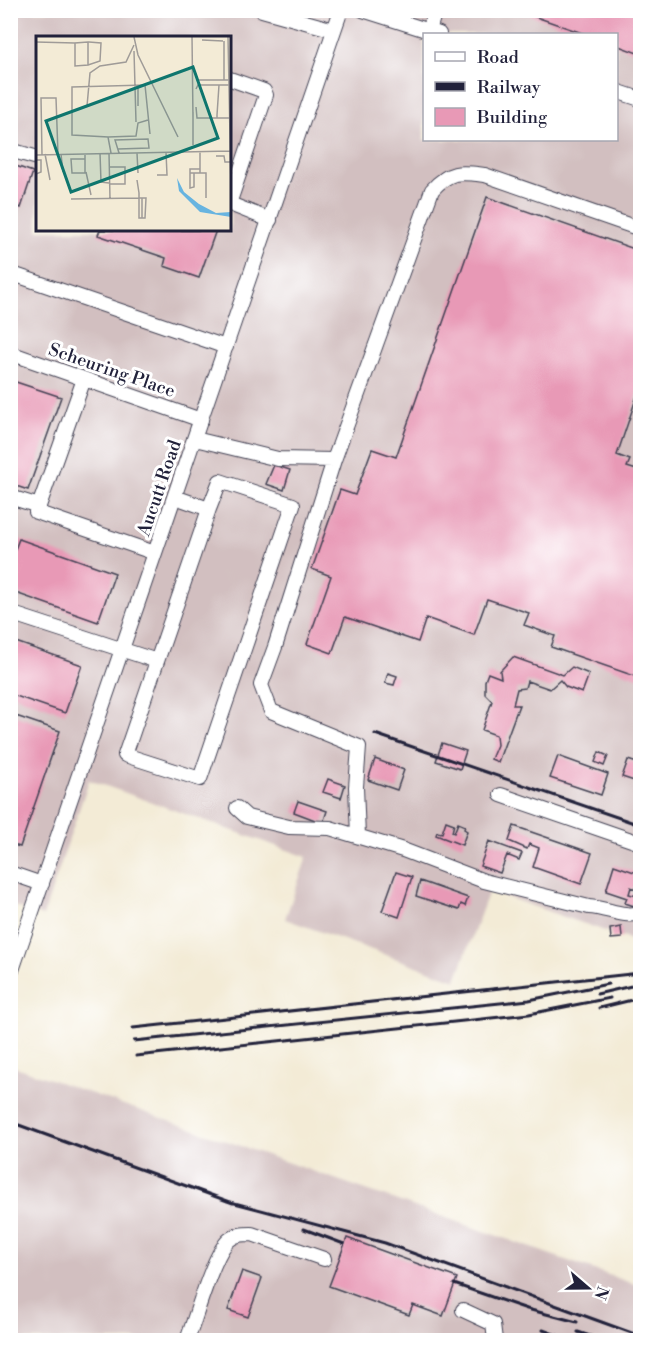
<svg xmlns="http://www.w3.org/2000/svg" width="651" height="1351" viewBox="0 0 651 1351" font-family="'Libre Bodoni',serif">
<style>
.industrial{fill:#d2bfc0;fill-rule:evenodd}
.building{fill:#e899b6}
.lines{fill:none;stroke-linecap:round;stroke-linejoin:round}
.minor-casing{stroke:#414052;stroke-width:16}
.minor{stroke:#fff;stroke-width:14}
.rail{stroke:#22223b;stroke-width:3}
.labels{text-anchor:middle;stroke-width:6;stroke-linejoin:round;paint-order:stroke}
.street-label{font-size:18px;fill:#22223b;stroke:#fff}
.inset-road{fill:none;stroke:#9f9b98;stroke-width:1.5}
.view{fill:#0f766e;fill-opacity:0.15;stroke:#0f766e;stroke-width:3}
.inset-edge{fill:none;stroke:#22223b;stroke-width:3}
</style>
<rect width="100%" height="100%" fill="#fff"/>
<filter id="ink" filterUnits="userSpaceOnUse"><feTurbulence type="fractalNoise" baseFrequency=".0167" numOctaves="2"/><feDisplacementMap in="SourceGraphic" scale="12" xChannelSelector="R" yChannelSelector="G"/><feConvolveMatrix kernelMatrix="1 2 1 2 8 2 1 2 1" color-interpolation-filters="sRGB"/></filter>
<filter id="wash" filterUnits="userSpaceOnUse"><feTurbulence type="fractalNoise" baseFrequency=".008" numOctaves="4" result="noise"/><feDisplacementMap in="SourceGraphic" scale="24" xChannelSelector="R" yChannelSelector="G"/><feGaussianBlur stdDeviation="1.35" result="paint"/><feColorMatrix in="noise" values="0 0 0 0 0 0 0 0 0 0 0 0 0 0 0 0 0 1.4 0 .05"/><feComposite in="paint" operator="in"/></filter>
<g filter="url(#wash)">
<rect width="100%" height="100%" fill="#f3ebd6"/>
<path class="industrial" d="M11,11h629v932l-151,-52 -33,89 -171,-61 22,-62 -218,-77 -46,136 -32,-11zM424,34h192v106h-192zM38,38h192v192h-192z
M10,1065l630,221v54h-629z"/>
<g id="blocks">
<path class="building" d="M516,10h124v44l-24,-9v-11h-31z
M10,164l23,8 -12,36 -11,-4z
M487,197l153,54v136l-23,68 13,5 -3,7 13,4v207l-89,-31 4,-11 -31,-11 5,-12 -42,-14 -13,36 -48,-17 -8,24 -73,-25 -13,36 -25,-9 24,-68 -19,-7 28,-79 15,5 17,-46 24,8z
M100,230h116l-17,48 -35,-12 2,-8 -68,-23z
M10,380l51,17 -33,93 -18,-6z
M274,465l16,5 -6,20 -18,-6z
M19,539l96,34 -17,49 -88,-31v-29z
M10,640l72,25 -17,48 -55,-19z
M513,657l50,18 9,-8 17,7 -7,19 -16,-6 -6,-7 -10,9 -23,-8 -2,7 -8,1 -4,16h6l-21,57 -7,-3 6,-14 -1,-10 -14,-5 10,-29 -7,-7v-13l3,-8 13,5 -1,-7z
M388,673l9,3 -3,9 -9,-2z
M10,714l50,17 -40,116 -10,-3z
M442,743l24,8 -6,18 -24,-8z
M599,752l9,4 -4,10 -9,-4z
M558,756l50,18 -7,21 -51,-17z
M375,759l29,11 -7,20 -29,-10z
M628,760l12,4v19l-18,-6z
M328,779l17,6 -4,13 -18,-6z
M298,801l29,10 -4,12 -29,-11z
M446,821l8,3 -2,8 2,1 4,-10 7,3 -1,3 3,2 -5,14 -26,-10 1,-3 5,1z
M514,826l78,27 -11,31 -48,-17 6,-19 -10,-4 -2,5 -18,-8z
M489,841l33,12 -3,7 -12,-5 -7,18 -20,-7z
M614,865l26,9v17l-9,-4 -2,7 8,2 -3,10 -9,-3 2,-5 -21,-7z
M396,872l16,5 -13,40 -17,-6z
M420,881l48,17 -3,8 -4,-2 -2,6 -43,-14z
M621,927l1,11 -11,1 -1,-10z
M347,1238l110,40 -14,38 -30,-11 -4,10 -80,-29z
M242,1271l20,7 -14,39 -20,-7z"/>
</g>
</g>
<g filter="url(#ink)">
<use href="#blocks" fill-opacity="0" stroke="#414052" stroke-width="1.5"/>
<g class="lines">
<g class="minor-casing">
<path id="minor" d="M262,10l72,20
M363,10l76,24
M429,31l6,-21
M230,79l34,12 2,4 -36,106
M616,91l24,8
M10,150l28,8
M230,204l40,16
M10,273l216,74
M10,353l191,67
M195,439l83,20 56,1 98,-270c18,-20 28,-18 53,-15l155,54
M334,460l-59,187 -14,38 10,26 88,36 -3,40 2,49
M10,497l29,9 45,-127
M175,497l34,12 11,-28 73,24 -93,274 -75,-24 84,-246
M39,506l-3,6 119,41
M10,613l147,48
M501,795l139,48
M237,808l10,9 42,10 41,1 73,22 81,31 105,26c18,1 35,11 51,6
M10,873l32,11
M10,976l331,-966
M463,1310l30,14 2,16
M187,1340c9,-22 26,-86 42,-100 7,-6 15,-6 23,-6l72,25"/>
</g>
<use href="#minor" class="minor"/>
<path class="rail" d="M375,734l265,91
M597,994l43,-10
M599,1008l41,-10
M133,1028l507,-55
M134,1041l395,-41 79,-16
M136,1056l393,-42 81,-16
M16,1124l217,79
M227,1201l158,42 255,93
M304,1229l40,15
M454,1284l73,25 50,13
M543,1330l27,10
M578,1332l24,8"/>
</g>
</g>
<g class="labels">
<g class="street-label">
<text transform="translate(112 370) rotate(19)" y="6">Scheuring Place</text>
<text transform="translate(159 488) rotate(-71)" y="6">Aucutt Road</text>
</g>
</g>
<g transform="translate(36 36)">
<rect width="195" height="195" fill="#f3ebd6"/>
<path d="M141,142l7,14 15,12 17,9 15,-1v5l-31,-5 -21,-21z" fill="#67b4e0"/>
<path class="inset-road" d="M156,0l1,83M192,0l3,153M98,1l4,18 40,82M166,4l21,1M188,5v39h5M0,6l39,1M98,15l2,71M52,29l12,-4 1,-18 -12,-1h-1l-13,1v23l13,-1v-23M163,44h25M102,49v21M160,53l2,-4h21M51,70l3,-33 10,-7 26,-4 8,-17M160,71l1,11h20M193,82h-12v-3l2,-30h10M72,101l28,-1 2,-13 10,-3M157,109v-33M82,113l31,-1 -1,-9 -33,1 4,13M164,115v22h6v25M64,117l1,29 8,1M73,117l1,46M75,117l-3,-16 -36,-2v-48l73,-2 5,49M101,117l1,20M9,118l5,26M25,118l2,18M0,119l195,-4M6,119l-1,-57h15l2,56M180,120h8l1,6h5M49,123h-14l1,14h13v-19M0,124h5v12l-5,2M73,131h16v17h-16M164,133h-10v4h10M50,136l5,23M154,137v15l4,-1v-14M121,139h10l-1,-23M35,163l68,-1h7l-1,20h-6v-25l-2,-13M106,182v-20"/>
<path class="view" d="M157,31l25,71 -147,54 -25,-71z"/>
<rect width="195" height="195" class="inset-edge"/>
</g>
<rect width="651" height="1351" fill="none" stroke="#fff" stroke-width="36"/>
<rect x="423" y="33" width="195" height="108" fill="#ffffff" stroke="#a7a7b1" stroke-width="1.5"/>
<rect x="435" y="52" width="30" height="9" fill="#ffffff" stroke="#a7a7b1" stroke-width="1.5"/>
<text x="477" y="63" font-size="18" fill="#22223b">Road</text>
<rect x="435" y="82" width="30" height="9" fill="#22223b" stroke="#a7a7b1" stroke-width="1.5"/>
<text x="477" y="93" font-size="18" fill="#22223b">Railway</text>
<rect x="435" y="108" width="30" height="18" fill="#e899b6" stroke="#a7a7b1" stroke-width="1.5"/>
<text x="477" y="123" font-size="18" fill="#22223b">Building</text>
<g transform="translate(588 1288) rotate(110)" stroke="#ffffff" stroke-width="4.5" paint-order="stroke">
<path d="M0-4.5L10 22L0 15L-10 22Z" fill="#22223b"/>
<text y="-9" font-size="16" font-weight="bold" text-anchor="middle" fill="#22223b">N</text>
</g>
</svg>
